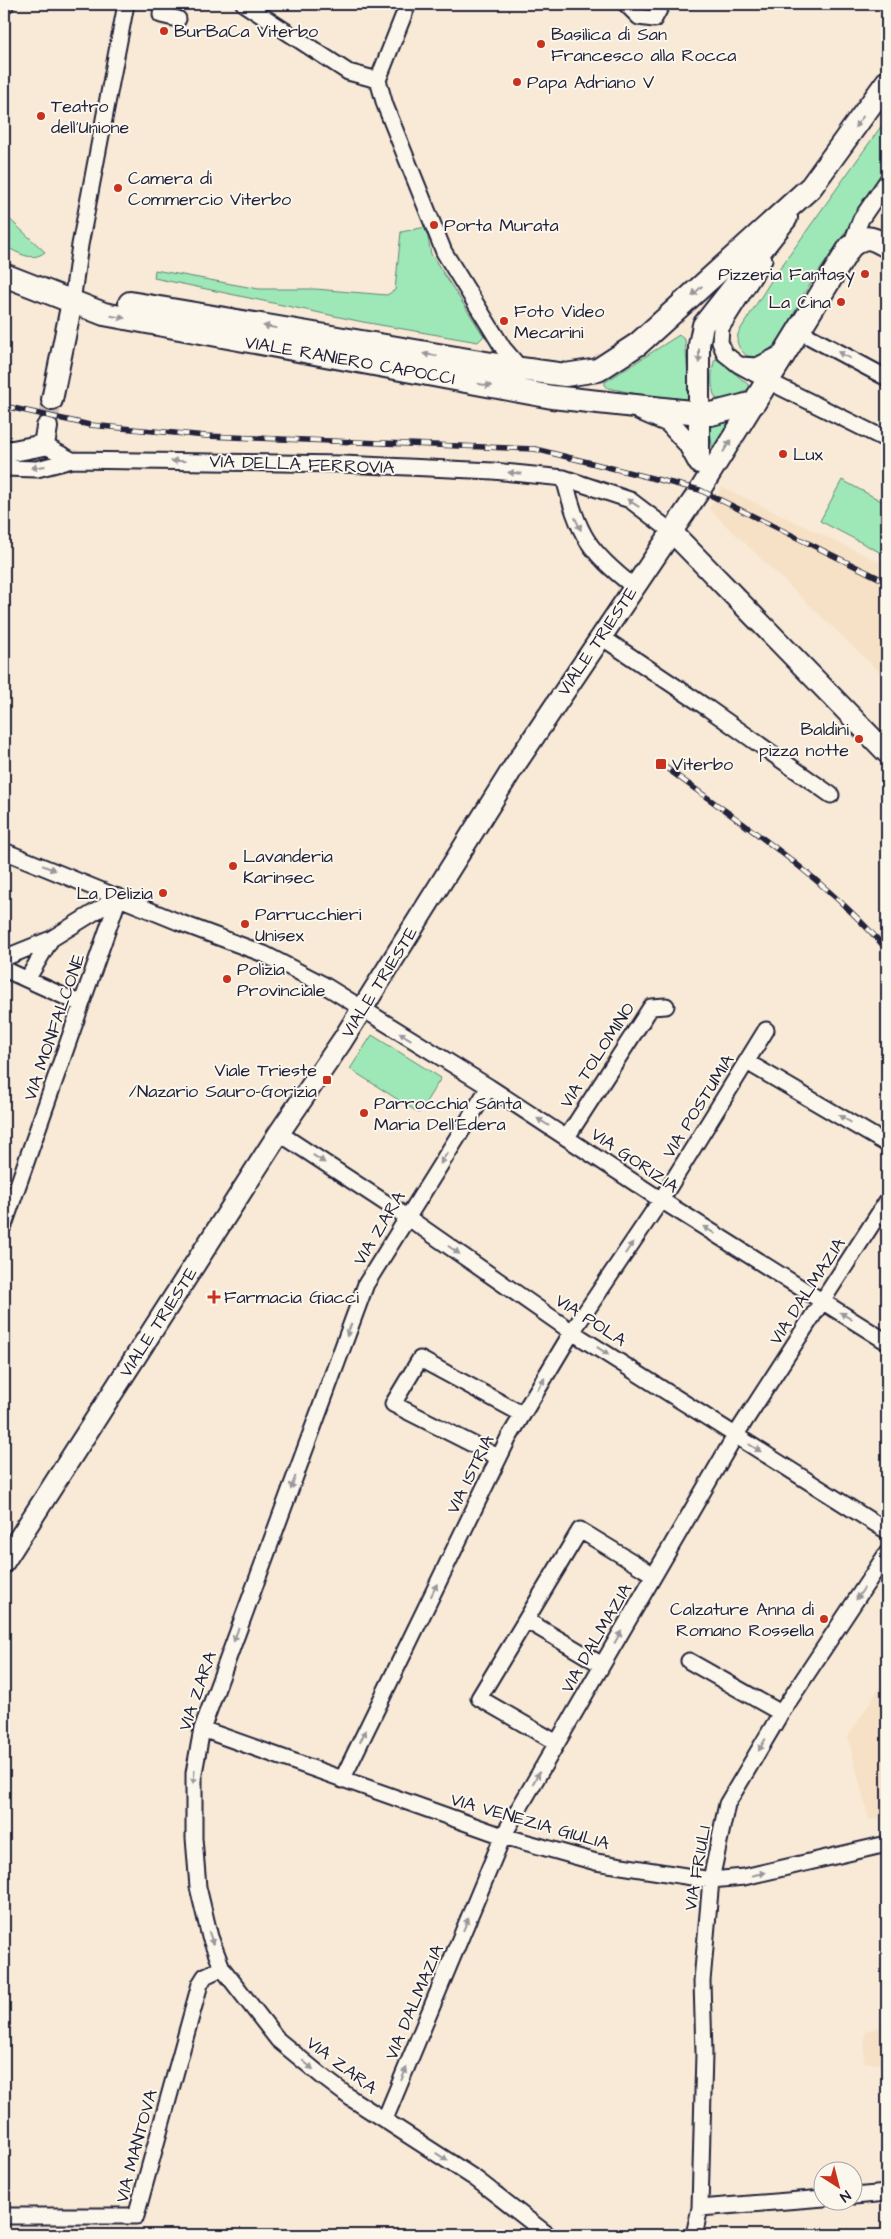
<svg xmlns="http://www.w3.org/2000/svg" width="891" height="2239" viewBox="0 0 891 2239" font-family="'Architects Daughter',sans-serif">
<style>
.built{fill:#f6e1c6}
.green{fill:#9ee7b6;stroke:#608478}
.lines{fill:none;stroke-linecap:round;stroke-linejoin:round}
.secondary-tunnel{stroke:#cdc2b7;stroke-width:20;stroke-dasharray:20 10;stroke-linecap:butt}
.street-casing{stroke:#22223b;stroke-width:19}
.secondary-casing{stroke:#22223b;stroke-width:24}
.primary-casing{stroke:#22223b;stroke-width:26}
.street{stroke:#fbf7ec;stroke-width:15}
.secondary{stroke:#fbf7ec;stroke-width:20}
.primary{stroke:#fbf7ec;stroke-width:22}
.rail-casing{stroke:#22223b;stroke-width:5.5}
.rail{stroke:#fbf7ec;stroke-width:4;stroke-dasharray:11;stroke-linecap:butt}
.oneway{fill:#99979c}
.poi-dot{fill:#c8321e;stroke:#fbf7ec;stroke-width:2}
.labels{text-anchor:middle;stroke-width:4;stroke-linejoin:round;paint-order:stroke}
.poi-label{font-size:18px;fill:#22223b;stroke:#fbf7ec;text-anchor:start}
.street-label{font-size:18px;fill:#22223b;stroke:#fbf7ec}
</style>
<rect width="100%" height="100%" fill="#f8ead6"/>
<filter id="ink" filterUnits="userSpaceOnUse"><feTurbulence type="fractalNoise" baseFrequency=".02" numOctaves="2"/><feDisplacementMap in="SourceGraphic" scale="10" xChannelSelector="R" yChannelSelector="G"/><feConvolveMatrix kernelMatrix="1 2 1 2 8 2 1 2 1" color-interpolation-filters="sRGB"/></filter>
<g filter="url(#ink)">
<path class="built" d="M722,487l165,79v113l-178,-170z
M887,1676v141l-18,3 -21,-83z
M887,2025v40l-23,-3 1,-31z"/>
<path class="green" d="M887,118v52l-86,128c-10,24 -20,47 -43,59l-11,-1c-9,-8 -13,-15 -7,-26l31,-49z
M4,214l41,38c-14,11 -27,0 -41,-6z
M426,227l5,27 53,82 -6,6 -115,-20 -209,-44 1,-8 104,19h56l72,6 8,-5 6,-58z
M679,335l6,5 5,59 -4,5 -78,-16 -3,-3v-3z
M715,359l4,1 32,27 -17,11 -18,1c-6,-10 -5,-29 -1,-40z
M734,416l-21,36 -4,-29z
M842,480l45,24v52l-67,-35z
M372,1035l69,43 -22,35 -69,-44z"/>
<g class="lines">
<path class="secondary-tunnel" d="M47,427l5,-27"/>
<g class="street-casing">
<path id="street" d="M162,4l-1,11 17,4
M244,4l104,68 30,8
M408,4l-30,76 7,25 59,147 59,96 18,21
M626,4l13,13 15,2 8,-15
M4,6l2,-2
M850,247l11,-28 26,-38
M764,260l-43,68 -1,14 5,12 14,11 29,16 119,59
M72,302l8,-57 46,-241
M799,331l88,47
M741,365l16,1 27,-14
M44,445l28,15 271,4 150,7 71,7 66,22 42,32
M4,468l33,1 35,-9
M564,478c15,57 23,72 70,109
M600,636l109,73 122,86
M4,851l177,72 83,31 60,31 165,102 172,113 226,142
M4,958l47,-19 68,-42
M4,969l77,35
M28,978l23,-39
M747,1062l140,82
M489,1087l-123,197 -164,445 -8,44v65l4,49 12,50 12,31 56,72 45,37 29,22 124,80 72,56
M279,1133l128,84 165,115 315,199
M567,1137l84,-130 15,-1
M4,1225l115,-328
M498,1457l-105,-53 27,-45 102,55
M526,1620l76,45
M689,1661l92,52
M202,1729l301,107 93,26 115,18 33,-3 143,-33
M557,1743l-78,-45 101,-168 74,45
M342,1780l166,-341 64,-107 89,-132 105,-170
M385,2119l118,-283 232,-400 152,-235
M854,2196l33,-3
M700,2208l124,-10
M4,2216h132l64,-232 5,-8 17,-8
M694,2235l6,-27 4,-155 -2,-72 9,-101 16,-76 54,-91 106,-160"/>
</g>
<g class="secondary-casing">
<path id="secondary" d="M52,400l20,-98
M641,410l28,12 19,21 11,20
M4,451h9l31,-6 3,-18
M699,463v-118l4,-20 84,-107
M672,532l215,221
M4,1562l275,-429 63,-92 171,-273 187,-278 54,-87"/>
</g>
<g class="primary-casing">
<path id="primary" d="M4,275l100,39 448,83 148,16 11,1 43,-11 96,-156c16,-13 20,-10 37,-1
M130,303l391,66 44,6 33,-5 40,-26 173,-157 76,-105"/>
</g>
<use href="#street" class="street"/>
<use href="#secondary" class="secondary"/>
<use href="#primary" class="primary"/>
<g class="rail-casing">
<path id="rail" d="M4,406l86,19 116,11 329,13 165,41 187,92
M661,764c78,58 163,112 226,186"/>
</g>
<use href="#rail" class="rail"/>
</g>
<defs><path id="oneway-solid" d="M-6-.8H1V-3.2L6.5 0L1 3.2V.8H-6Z" transform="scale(1.25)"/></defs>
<g class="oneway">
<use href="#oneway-solid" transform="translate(859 122) rotate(126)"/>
<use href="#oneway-solid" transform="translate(697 291) rotate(136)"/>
<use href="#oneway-solid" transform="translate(118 317) rotate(10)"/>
<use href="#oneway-solid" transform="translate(270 327) rotate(-170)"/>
<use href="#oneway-solid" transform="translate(430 355) rotate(-170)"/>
<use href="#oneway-solid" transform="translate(844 355) rotate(-152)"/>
<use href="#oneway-solid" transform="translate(699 356) rotate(90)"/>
<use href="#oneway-solid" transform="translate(485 385) rotate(10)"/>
<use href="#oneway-solid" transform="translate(727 446) rotate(-58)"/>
<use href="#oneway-solid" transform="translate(178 461) rotate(-179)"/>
<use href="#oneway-solid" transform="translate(38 467) rotate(172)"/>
<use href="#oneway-solid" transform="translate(515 473) rotate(-175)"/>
<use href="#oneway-solid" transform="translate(633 503) rotate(-147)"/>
<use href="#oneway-solid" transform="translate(578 524) rotate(65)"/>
<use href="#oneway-solid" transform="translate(49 868) rotate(22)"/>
<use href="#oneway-solid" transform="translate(405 1036) rotate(-149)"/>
<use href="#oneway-solid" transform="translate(845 1119) rotate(-150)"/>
<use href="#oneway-solid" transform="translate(543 1122) rotate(-148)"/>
<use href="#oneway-solid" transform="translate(444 1158) rotate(122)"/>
<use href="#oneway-solid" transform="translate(319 1159) rotate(33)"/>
<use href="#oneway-solid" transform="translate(709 1230) rotate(-148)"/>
<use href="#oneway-solid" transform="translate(629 1248) rotate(-56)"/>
<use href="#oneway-solid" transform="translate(454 1250) rotate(35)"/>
<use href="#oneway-solid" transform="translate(846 1316) rotate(-148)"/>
<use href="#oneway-solid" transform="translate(349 1330) rotate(110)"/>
<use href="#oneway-solid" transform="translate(603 1351) rotate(33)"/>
<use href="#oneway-solid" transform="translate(541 1384) rotate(-59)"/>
<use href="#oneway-solid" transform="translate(755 1448) rotate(32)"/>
<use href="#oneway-solid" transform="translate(293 1483) rotate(110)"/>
<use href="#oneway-solid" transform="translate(434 1590) rotate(-64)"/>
<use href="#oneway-solid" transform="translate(860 1594) rotate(124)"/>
<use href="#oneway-solid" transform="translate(236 1635) rotate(110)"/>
<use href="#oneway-solid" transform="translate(618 1637) rotate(-60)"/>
<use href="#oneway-solid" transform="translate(363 1736) rotate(-64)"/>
<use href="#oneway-solid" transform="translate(762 1745) rotate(120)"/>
<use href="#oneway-solid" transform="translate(194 1777) rotate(95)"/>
<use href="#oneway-solid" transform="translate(536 1778) rotate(-60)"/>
<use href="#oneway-solid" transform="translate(759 1874) rotate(-13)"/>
<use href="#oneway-solid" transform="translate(466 1924) rotate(-67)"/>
<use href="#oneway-solid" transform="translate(211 1938) rotate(72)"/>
<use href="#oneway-solid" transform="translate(308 2065) rotate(40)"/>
<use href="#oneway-solid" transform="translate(404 2074) rotate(-67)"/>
<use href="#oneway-solid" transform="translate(442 2157) rotate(33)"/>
</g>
</g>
<g class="poi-dot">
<circle cx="164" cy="31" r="5"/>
<circle cx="541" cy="44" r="5"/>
<circle cx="517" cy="82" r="5"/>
<circle cx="41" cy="116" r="5"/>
<circle cx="118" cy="188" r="5"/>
<circle cx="434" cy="225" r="5"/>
<circle cx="865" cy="274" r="5"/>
<circle cx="841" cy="302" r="5"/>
<circle cx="504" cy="321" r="5"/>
<circle cx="783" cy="454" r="5"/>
<circle cx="859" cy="739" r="5"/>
<rect x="655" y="758" width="12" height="12" rx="2.5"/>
<circle cx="233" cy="866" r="5"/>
<circle cx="163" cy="893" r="5"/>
<circle cx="245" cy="924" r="5"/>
<circle cx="227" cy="979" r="5"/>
<rect x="322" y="1075" width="10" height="10" rx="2.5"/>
<circle cx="364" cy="1113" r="5"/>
<path d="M211.5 1289.5h5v5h5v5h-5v5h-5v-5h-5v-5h5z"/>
<circle cx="824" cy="1619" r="5"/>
</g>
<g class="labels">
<g class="poi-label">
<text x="174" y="37">BurBaCa Viterbo</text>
<text x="551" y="40">Basilica di San<tspan x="551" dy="21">Francesco alla Rocca</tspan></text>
<text x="527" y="88">Papa Adriano V</text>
<text x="51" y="112">Teatro<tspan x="51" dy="21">dell'Unione</tspan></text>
<text x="128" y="184">Camera di<tspan x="128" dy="21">Commercio Viterbo</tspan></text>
<text x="444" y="231">Porta Murata</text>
<text x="855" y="280" text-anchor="end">Pizzeria Fantasy</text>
<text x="831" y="308" text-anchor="end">La Cina</text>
<text x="514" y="317">Foto Video<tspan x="514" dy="21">Mecarini</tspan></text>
<text x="793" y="460">Lux</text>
<text x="849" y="735" text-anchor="end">Baldini<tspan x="849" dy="21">pizza notte</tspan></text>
<text x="672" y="770">Viterbo</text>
<text x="243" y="862">Lavanderia<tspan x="243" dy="21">Karinsec</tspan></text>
<text x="153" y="899" text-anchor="end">La Delizia</text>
<text x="255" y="920">Parrucchieri<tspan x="255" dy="21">Unisex</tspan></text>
<text x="237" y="975">Polizia<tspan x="237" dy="21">Provinciale</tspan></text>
<text x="317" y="1076" text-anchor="end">Viale Trieste<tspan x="317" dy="21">/Nazario Sauro-Gorizia</tspan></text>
<text x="374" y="1109">Parrocchia Santa<tspan x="374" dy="21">Maria Dell'Edera</tspan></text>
<text x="224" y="1303">Farmacia Giacci</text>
<text x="814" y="1615" text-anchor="end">Calzature Anna di<tspan x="814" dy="21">Romano Rossella</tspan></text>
</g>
<g class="street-label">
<text transform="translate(350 360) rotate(10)" y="6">VIALE RANIERO CAPOCCI</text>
<text transform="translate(302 464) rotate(2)" y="6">VIA DELLA FERROVIA</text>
<text transform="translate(597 641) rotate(-56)" y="6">VIALE TRIESTE</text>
<text transform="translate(379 982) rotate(-58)" y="6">VIALE TRIESTE</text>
<text transform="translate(54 1027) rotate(-71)" y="6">VIA MONFALCONE</text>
<text transform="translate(597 1055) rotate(-57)" y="6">VIA TOLOMINO</text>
<text transform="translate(698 1106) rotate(-58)" y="6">VIA POSTUMIA</text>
<text transform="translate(635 1160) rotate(34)" y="6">VIA GORIZIA</text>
<text transform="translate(379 1228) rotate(-59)" y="6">VIA ZARA</text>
<text transform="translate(807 1291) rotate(-57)" y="6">VIA DALMAZIA</text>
<text transform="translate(591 1320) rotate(33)" y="6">VIA POLA</text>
<text transform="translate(158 1322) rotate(-57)" y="6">VIALE TRIESTE</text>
<text transform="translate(470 1474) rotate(-64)" y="6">VIA ISTRIA</text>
<text transform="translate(596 1638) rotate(-60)" y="6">VIA DALMAZIA</text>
<text transform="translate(197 1691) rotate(-71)" y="6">VIA ZARA</text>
<text transform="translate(530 1821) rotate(16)" y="6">VIA VENEZIA GIULIA</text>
<text transform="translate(697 1868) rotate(-80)" y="6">VIA FRIULI</text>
<text transform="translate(414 2002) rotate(-67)" y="6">VIA DALMAZIA</text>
<text transform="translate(342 2065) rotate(37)" y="6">VIA ZARA</text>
<text transform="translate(136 2146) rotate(-75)" y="6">VIA MANTOVA</text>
</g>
</g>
<rect width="891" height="2239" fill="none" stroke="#fbf7ec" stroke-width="20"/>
<rect x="10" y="10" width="871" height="2219" fill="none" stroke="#22223b" stroke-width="2" filter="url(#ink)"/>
<g transform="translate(838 2186) rotate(144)"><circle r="24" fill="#fbf7ec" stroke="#a4a2a5"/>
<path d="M0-4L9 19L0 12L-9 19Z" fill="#c8321e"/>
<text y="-8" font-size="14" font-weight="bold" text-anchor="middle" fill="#22223b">N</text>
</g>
</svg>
